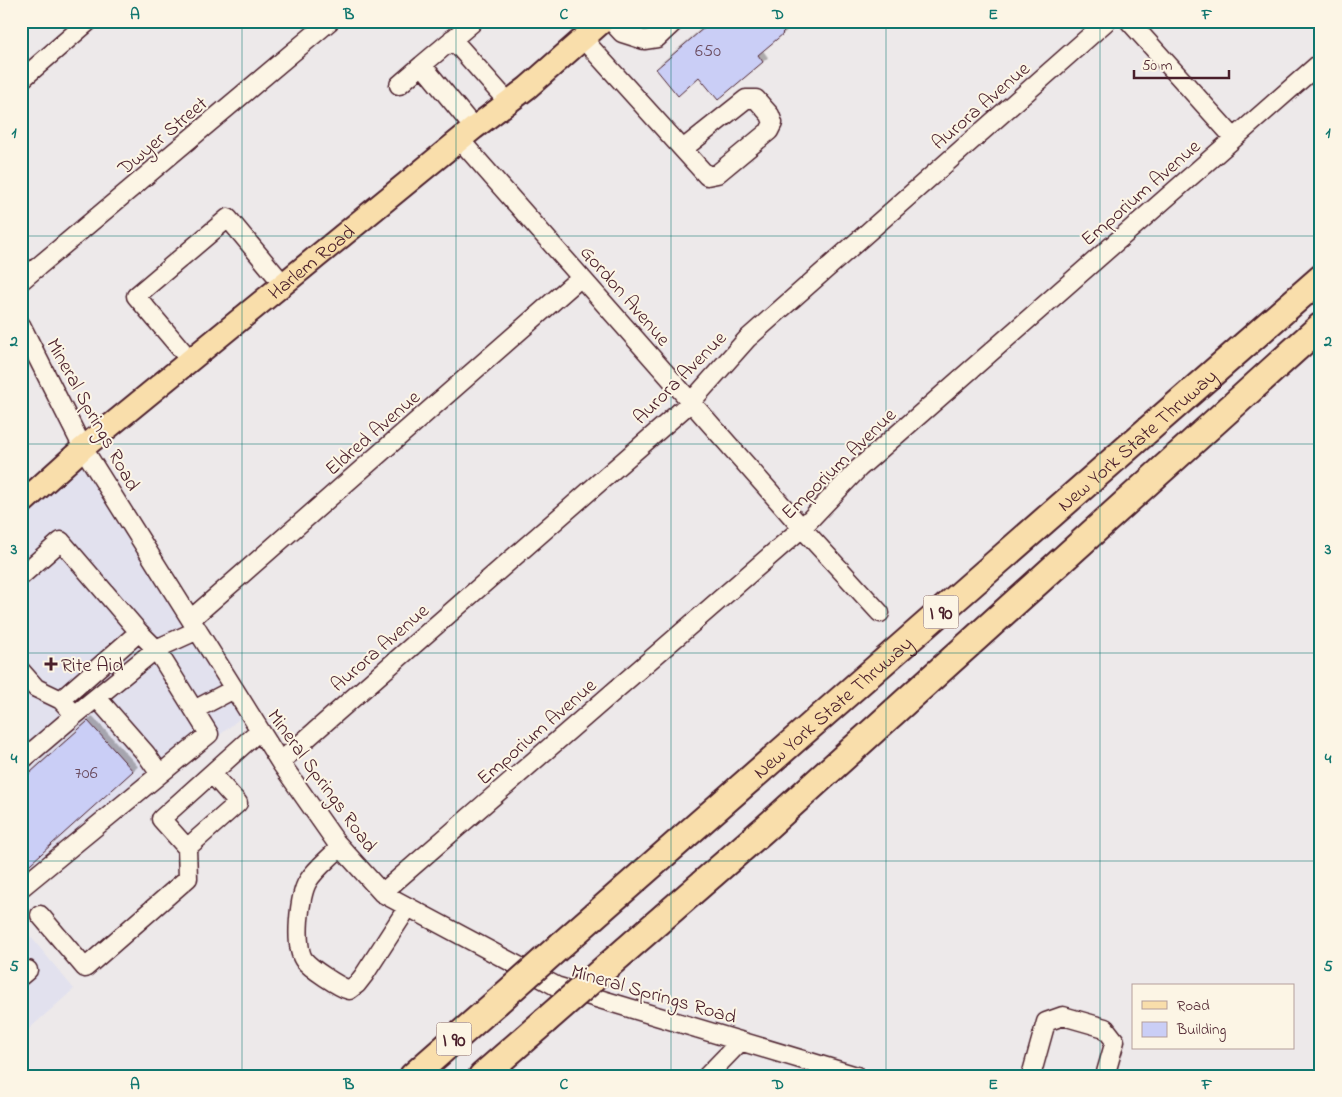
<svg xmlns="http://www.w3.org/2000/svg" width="1342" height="1097" viewBox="0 0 1342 1097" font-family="'Indie Flower',sans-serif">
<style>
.built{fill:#e2e1ee}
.building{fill:#cacef6;stroke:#4a1f2b;filter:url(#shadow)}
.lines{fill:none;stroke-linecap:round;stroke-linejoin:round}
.minor-casing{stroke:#4a1f2b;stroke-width:21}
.major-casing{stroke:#4a1f2b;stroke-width:26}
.highway-casing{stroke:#4a1f2b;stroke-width:30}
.minor{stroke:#fcf5e5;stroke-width:18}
.major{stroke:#f9deab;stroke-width:22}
.highway{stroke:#f9deab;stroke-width:26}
.highway-bridge-casing{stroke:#4a1f2b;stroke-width:30;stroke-linecap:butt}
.highway-bridge{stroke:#f9deab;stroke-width:26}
.grid{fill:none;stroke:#0f766e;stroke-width:1;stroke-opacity:0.55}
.poi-dot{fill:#4a1f2b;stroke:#fcf5e5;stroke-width:2}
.labels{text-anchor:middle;stroke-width:4;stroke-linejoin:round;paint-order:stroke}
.number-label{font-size:18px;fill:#6a4b5e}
.shield{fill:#fcf5e5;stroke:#7f5f63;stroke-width:1}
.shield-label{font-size:19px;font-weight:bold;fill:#4a1f2b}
.street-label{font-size:20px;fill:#4a1f2b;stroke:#fcf5e5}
.poi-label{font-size:20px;fill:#4a1f2b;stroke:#fcf5e5;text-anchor:start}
.neatline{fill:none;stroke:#0f766e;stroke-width:2}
.grid-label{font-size:16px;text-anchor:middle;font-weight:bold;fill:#0f766e}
</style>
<defs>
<filter id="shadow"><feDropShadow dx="4.5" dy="-4.5" stdDeviation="0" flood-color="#0004"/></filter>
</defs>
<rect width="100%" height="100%" fill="#ede9ea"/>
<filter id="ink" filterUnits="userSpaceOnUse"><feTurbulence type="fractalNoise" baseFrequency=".02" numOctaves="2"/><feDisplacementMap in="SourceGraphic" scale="10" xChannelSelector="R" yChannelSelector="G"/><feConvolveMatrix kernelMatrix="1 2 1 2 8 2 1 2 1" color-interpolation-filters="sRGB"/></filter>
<g filter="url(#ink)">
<path class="built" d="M83,455l162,259 -224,187v-392z
M21,925l53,64 -53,47z"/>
<path class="building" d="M712,21h71l5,6 -6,6 1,1 -25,21 5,7 -45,38 -19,-23 -21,19 -22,-27z
M88,721l45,50 -112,101v-91z"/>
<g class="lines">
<g class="minor-casing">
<path id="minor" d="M611,21l11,12 22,7 13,-2 18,-17
M1129,21l105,117
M472,23l-50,42 52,63
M452,39l56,63
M583,39l124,137 10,-2 52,-43 4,-8 -3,-8 -14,-16h-10l-63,50
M21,80l68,-59
M399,85l23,-20
M460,140l342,388 78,85
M21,281l309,-260
M21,325l62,123 197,314 56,80 46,51 174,93 301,90
M190,360l-54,-64 92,-78 55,66
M21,576l40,-35 78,91 17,17 53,85 -188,154
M191,619l390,-342
M21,671l15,17 25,12 14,15 81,-66 42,-19
M97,698l49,56 14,20
M61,700l78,-68
M194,710l40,-21
M21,761l54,-46
M280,762l411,-360 56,-63 360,-318
M212,774l26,29 -51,45 -26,-29 99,-89
M340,847c-10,11 -24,21 -32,34 -9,14 -14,66 -4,79 6,8 35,27 45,30l8,-6 7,-9 44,-68
M382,893l420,-365 57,-60 462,-406
M40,915l45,53 103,-90 -1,-30
M21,976l7,-6
M707,1076l34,-35
M1031,1076l15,-54 17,-6 42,12 10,13 -10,35"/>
</g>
<g class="major-casing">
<g id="major">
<path id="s1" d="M21,504l62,-56 391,-320 53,-40 76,-67"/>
</g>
</g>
<g class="highway-casing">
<g id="highway">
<path id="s2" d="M561,945l760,-667"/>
<path d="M611,963l157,-137 553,-500"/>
<path d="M413,1076l83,-73"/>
<path d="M482,1076l63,-55"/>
</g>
</g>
<use href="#minor" class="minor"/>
<use href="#major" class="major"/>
<use href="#highway" class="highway"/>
<g class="highway-bridge-casing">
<path id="highway-bridge" d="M496,1003l65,-58
M545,1021l66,-58"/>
</g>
<use href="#highway-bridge" class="highway-bridge"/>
</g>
</g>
<path class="grid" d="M242,21v1055M456,21v1055M671,21v1055M886,21v1055M1100,21v1055M21,236h1300M21,444h1300M21,653h1300M21,861h1300"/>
<path class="poi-dot" d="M48.5 656.5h5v5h5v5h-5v5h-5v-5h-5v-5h5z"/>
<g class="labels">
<g class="number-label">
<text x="708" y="56">650</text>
<text x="86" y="778">706</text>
</g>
<g class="shield">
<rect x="923.5" y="595.5" width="35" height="33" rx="4"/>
<rect x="436.5" y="1022.5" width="35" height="33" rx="4"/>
</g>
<g class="shield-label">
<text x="941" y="619">I 90</text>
<text x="454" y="1046">I 90</text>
</g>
<g class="street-label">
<text transform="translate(980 105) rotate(-41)" y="7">Aurora Avenue</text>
<text transform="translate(162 135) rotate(-40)" y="7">Dwyer Street</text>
<text transform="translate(1140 192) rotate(-41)" y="7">Emporium Avenue</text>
<text dy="7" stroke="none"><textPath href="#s1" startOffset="378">Harlem Road</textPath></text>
<text transform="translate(626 295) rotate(49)" y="7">Gordon Avenue</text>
<text transform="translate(679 377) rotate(-45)" y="7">Aurora Avenue</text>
<text transform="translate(94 414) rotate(61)" y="7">Mineral Springs Road</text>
<text transform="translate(372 432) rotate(-41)" y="7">Eldred Avenue</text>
<text dy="7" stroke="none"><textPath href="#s2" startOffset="766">New York State Thruway</textPath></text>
<text transform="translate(838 463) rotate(-44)" y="7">Emporium Avenue</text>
<text transform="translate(379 647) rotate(-41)" y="7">Aurora Avenue</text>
<text dy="7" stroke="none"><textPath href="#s2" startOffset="361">New York State Thruway</textPath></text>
<text transform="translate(536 731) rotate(-41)" y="7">Emporium Avenue</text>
<text transform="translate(323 780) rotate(54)" y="7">Mineral Springs Road</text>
<text transform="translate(654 993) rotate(16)" y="7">Mineral Springs Road</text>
</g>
<g class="poi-label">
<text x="61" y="671">Rite Aid</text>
</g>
</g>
<rect width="1342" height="1097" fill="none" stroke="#fcf5e5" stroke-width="55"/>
<rect x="1132" y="984" width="162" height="65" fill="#fcf5e5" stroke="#b59f9b"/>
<rect x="1142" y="1001" width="25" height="8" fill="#f9deab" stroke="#b59f9b"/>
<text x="1177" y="1010" font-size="15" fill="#4a1f2b">Road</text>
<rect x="1142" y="1022" width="25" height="15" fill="#cacef6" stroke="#b59f9b"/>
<text x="1177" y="1034" font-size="15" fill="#4a1f2b">Building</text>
<path d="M1134 70v8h95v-8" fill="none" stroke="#4a1f2b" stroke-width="2.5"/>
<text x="1142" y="70" font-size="15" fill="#4a1f2b" stroke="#fcf5e5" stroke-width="4" paint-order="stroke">50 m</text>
<rect x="28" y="28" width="1286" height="1042" class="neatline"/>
<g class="grid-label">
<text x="135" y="19">A</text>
<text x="349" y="19">B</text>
<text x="564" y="19">C</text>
<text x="778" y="19">D</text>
<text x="993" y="19">E</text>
<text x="1207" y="19">F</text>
<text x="14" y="137">1</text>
<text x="1328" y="137">1</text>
<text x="14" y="346">2</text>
<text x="1328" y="346">2</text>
<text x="14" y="554">3</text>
<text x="1328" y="554">3</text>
<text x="14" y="763">4</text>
<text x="1328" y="763">4</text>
<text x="14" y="971">5</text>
<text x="1328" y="971">5</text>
<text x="135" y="1089">A</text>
<text x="349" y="1089">B</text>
<text x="564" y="1089">C</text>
<text x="778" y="1089">D</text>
<text x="993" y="1089">E</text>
<text x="1207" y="1089">F</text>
</g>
</svg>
